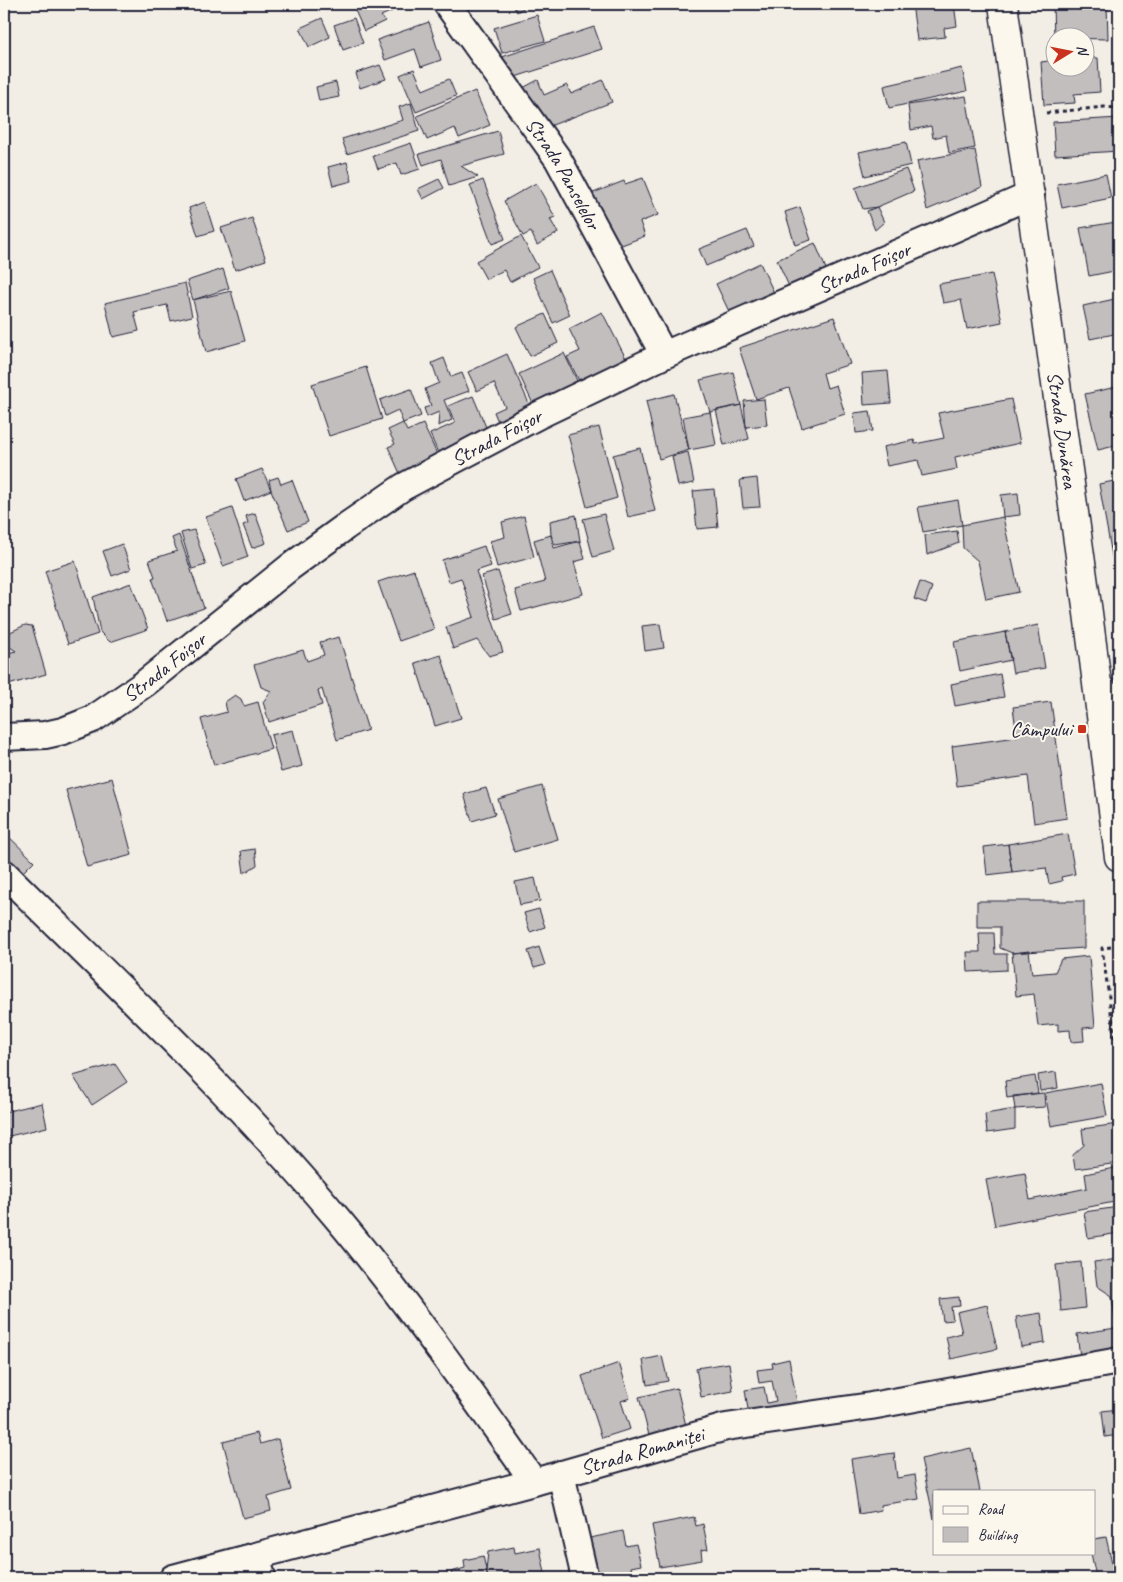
<svg xmlns="http://www.w3.org/2000/svg" width="1123" height="1582" viewBox="0 0 1123 1582" font-family="Caveat,sans-serif">
<style>
.building{fill:#c2bebe;stroke:#22223b}
.lines{fill:none;stroke-linecap:round;stroke-linejoin:round}
.street-casing{stroke:#22223b;stroke-width:30}
.secondary-casing{stroke:#22223b;stroke-width:31}
.path{stroke:#22223b;stroke-width:3;stroke-dasharray:4 4;stroke-linecap:butt}
.street{stroke:#fbf7ec;stroke-width:26}
.secondary{stroke:#fbf7ec;stroke-width:28}
.poi-dot{fill:#c8321e;stroke:#fbf7ec;stroke-width:2}
.labels{text-anchor:middle;stroke-width:4;stroke-linejoin:round;paint-order:stroke}
.street-label{font-size:21px;fill:#22223b;stroke:#fbf7ec}
.poi-label{font-size:21px;fill:#22223b;stroke:#fbf7ec;text-anchor:end}
</style>
<rect width="100%" height="100%" fill="#f2eee5"/>
<filter id="ink" filterUnits="userSpaceOnUse"><feTurbulence type="fractalNoise" baseFrequency=".02" numOctaves="2"/><feDisplacementMap in="SourceGraphic" scale="10" xChannelSelector="R" yChannelSelector="G"/><feConvolveMatrix kernelMatrix="1 2 1 2 8 2 1 2 1" color-interpolation-filters="sRGB"/></filter>
<g filter="url(#ink)">
<path class="building" d="M364,4h33l2,4 -18,8 4,5 -21,10 -10,-23z
M512,4h16v1l-11,7z
M912,4h42l3,22 -13,2 1,9 -28,3z
M1053,4h54l1,35 -52,-1v2h-2z
M537,15l8,26 -43,12 -8,-25z
M322,18l8,19 -21,10 -9,-19z
M354,18l9,25 -20,7 -9,-25z
M429,22l12,38 -20,7 -6,-18 -30,11 -8,-20z
M594,27l8,22 -93,30 -7,-22z
M1086,58h12l2,34 -26,2 1,9 -31,2 -3,-43 15,-2v8h30z
M380,65l6,14 -26,9 -4,-15z
M962,68l5,23 -78,17 -5,-22z
M414,69l9,21 26,-11 7,17 -40,16 -16,-37z
M538,80l6,15 23,-10 4,9 32,-14 9,22 -70,27 -23,-39z
M336,82l3,15 -20,4 -3,-14z
M475,91l15,34 -31,13 -4,-10 -28,12 -10,-24z
M966,96l9,52 -26,5 -3,-18 -13,3 -2,-12 -20,4 -3,-25z
M411,103l8,28 -72,23 -5,-15 61,-19 -4,-13z
M1119,118v33l-64,4 -2,-33z
M498,131l6,23 -43,12 17,11 -29,9 -8,-27 -18,6 -4,-11z
M906,142l5,23 -46,11 -6,-24z
M411,143l9,26 -19,6 -4,-12 -19,6 -5,-13z
M975,150l7,37 -55,23 -10,-49z
M347,162l5,19 -19,5 -5,-19z
M906,169l8,22 -37,16 -14,2 -8,-21z
M1106,174l5,24 -49,10 -5,-24z
M643,178l15,37 -18,7 5,14 -31,12 -26,-53 36,-14 1,3z
M439,179l5,9 -21,11 -5,-10z
M483,180l22,59 -13,5 -22,-59z
M536,183l19,34 -5,2 8,14 -21,12 -6,-13 -8,4 -19,-35z
M205,202l9,29 -16,5 -9,-28z
M800,207l11,33 -16,5 -10,-33z
M877,207l7,15 -9,8 -8,-19z
M252,218l14,42 -31,10 -14,-42z
M1116,222l3,20v28l-30,6 -9,-48z
M747,230l7,16 -48,20 -7,-17z
M521,236l17,31 -28,15 -6,-12 -18,9 -10,-18z
M815,243l14,33 -37,17 -15,-33z
M760,263l17,36 -44,21 -17,-36z
M223,269l6,19 -36,12 -6,-19z
M550,270l20,45 -17,8 -20,-45z
M992,274l10,48 -35,7 -6,-29 -18,3 -4,-19z
M185,283l7,33 -21,5 -4,-16 -33,7 5,19 -26,6 -8,-34z
M231,291l14,50 -39,11 -13,-52z
M1119,298v35l-29,6 -7,-33z
M602,312l28,54 -46,24 -17,-33 13,-6 -11,-22z
M545,314l13,29 -28,13 -14,-29z
M834,317l16,47 -27,9 4,15 9,-3 9,29 -43,14 -13,-40 -33,11 -17,-51z
M564,353l18,38 -48,15 -15,-32z
M507,354l28,63 -33,14 -8,-19 11,-5 -11,-24 -17,8 -9,-19z
M444,358l7,19 11,-4 7,18 -25,9 8,20 -14,6 1,-14 -12,5 -3,-9 7,-2 -6,-17 14,-6 -7,-20z
M366,367l16,52 -53,17 -17,-52z
M888,371l3,32 -27,2 -2,-32z
M733,372l8,33 -31,7 -10,-32z
M1116,387l3,17v41l-21,5 -13,-56z
M411,389l10,27 -18,7 -5,-13 -13,6 -5,-16z
M674,394l15,56 -30,9 -13,-58z
M473,396l18,43 -50,21 -11,-26 25,-11 -7,-17z
M764,399l3,26 -21,2 -2,-26z
M1011,399l9,44 -65,14 2,12 -35,7 -4,-16 -31,6 -4,-19 31,-7 1,4 29,-6 -6,-25z
M741,405l8,34 -25,6 -8,-35z
M870,411l3,20 -17,2 -2,-20z
M710,412l6,33 -27,5 -6,-33z
M403,423l4,8 16,-7 18,39 -38,17 -15,-33 7,-3 -7,-14z
M599,427l18,71 -30,9 -19,-72z
M640,448l15,63 -27,6 -15,-62z
M688,452l6,31 -16,3 -6,-30z
M262,469l9,21 -27,11 -8,-22z
M278,477l3,7 11,-4 16,42 -20,8 -17,-40 -2,-10z
M757,478l3,29 -17,1 -3,-28z
M1119,480v79l-6,2 -14,-77z
M714,489l4,38 -21,2 -4,-38z
M1018,493l2,22 -17,2 -2,-22z
M958,500l4,25 -39,7 -5,-25z
M232,508l16,49 -25,9 -17,-49z
M255,513l11,30 -14,5 -9,-23 5,-2 -2,-7z
M604,514l10,37 -21,6 -10,-38z
M576,515l4,26 -25,4 -4,-10 -1,-14z
M524,516l10,41 -37,10 -7,-26 15,-4 -3,-15z
M1003,517l16,75 -33,7 -8,-38 -15,-13 -1,-23z
M194,530l12,35 -14,4 -11,-36z
M957,531l2,12 -32,12 -2,-20z
M179,535l25,73 -37,13 -15,-43 3,-1 -6,-17 28,-9 -5,-13z
M551,535l3,13 26,-7 5,18 -11,3 9,32 -62,17 -6,-21 30,-8 -11,-42z
M122,544l9,25 -19,7 -9,-25z
M484,546l7,20 -15,5 27,81 -14,4 -12,-16 -24,9 -7,-22 28,-10 -13,-39 -12,4 -7,-22z
M75,561l23,73 -30,10 -23,-73z
M414,570l20,59 -35,12 -21,-59z
M498,571l14,43 -16,5 -14,-43z
M920,582l12,5 -6,16 -12,-4z
M131,583l17,46 -38,13 -10,-10 -7,-35z
M660,624l4,24 -19,3 -3,-25z
M25,625l7,1 14,48 -41,12 -1,-32 12,-3 -9,-6 -3,-10z
M1038,625l7,43 -32,5 -8,-41z
M1005,632l6,28 -51,11 -6,-29z
M339,637l29,93 -31,10 -15,-51 -4,2 4,14 -53,17 -6,-20 8,-11 -10,-4 -7,-22 49,-15 4,11 17,-6 -4,-13z
M441,655l20,63 -26,8 -20,-63z
M1000,674l4,23 -49,9 -4,-22z
M235,695l6,4 3,7 14,-4 13,47 -57,16 -13,-46 26,-7 -2,-10z
M1051,702l16,116 -33,5 -6,-47 -71,10 -5,-40 65,-9 -4,-30z
M293,730l9,36 -21,6 -10,-37z
M112,778l20,77 -45,12 -21,-77z
M542,786l16,53 -44,13 -16,-53z
M486,788l9,26 -23,7 -8,-27z
M4,832l30,29 -18,18 -12,-12z
M1068,834l7,40 -14,3 1,4 -13,3 -3,-16 -34,4 -4,-28z
M1008,844l4,28 -25,3 -3,-28z
M255,849l2,16 -13,8 -3,-22z
M535,878l5,23 -20,4 -5,-23z
M977,901h107v47l-72,5 -12,-5v-21h-23z
M539,909l6,18 -15,5 -6,-19z
M979,933h15l1,21h12v16l-39,2 -1,-20h13z
M539,947l6,18 -11,3 -6,-17z
M1029,951l3,23 23,-2 6,-13 28,-3 6,71 -12,1 1,13 -13,1 -1,-12 -12,1v-7l-20,2 -4,-32 -18,2 -4,-43z
M115,1064l12,18 -35,23 -19,-29z
M1056,1072l2,16 -18,3 -2,-16z
M1035,1076l3,17 -31,5 -2,-17z
M1101,1083l6,33 -56,10 -6,-33z
M1044,1093l1,14 -30,2 -2,-13z
M42,1103l5,24 -42,10 -1,-25z
M1015,1109v20l-28,4 -2,-19z
M1118,1124l1,39 -44,6 -2,-14 11,-10 -2,-16z
M1119,1167v34l-124,25 -9,-46 39,-7 5,27 57,-12 -2,-14z
M1119,1207v26l-31,5 -4,-26z
M1119,1259v92l-39,5 -3,-22 39,-6 -4,-32 -15,-10 -3,-24z
M1081,1262l4,46 -24,3 -5,-46z
M959,1297l1,9 -9,1 2,13 -10,1 -3,-22z
M987,1305l10,44 -46,10 -5,-22 16,-4 -5,-21z
M1041,1313l4,30 -24,4 -5,-30z
M662,1356l6,25 -21,4 -4,-25z
M789,1359l10,54 -49,9 -5,-32 19,-3 3,16 9,-2 -4,-20 -13,2 -2,-13 16,-2 -1,-5z
M619,1363l11,35 -9,3 9,28 -28,9 -20,-62z
M729,1363l4,28 -32,6 -5,-29z
M677,1388l10,42 -37,9 -11,-42z
M1119,1409v26l-14,2 -3,-26z
M257,1433l3,11 18,-5 13,51 -23,7 3,14 -28,7 -20,-76z
M971,1448l9,43h-46v28l-13,-60z
M894,1453l3,25 18,-3 4,24 -39,6 1,5 -22,4 -8,-55z
M694,1517l2,9 7,-2 5,25 -7,1 1,10 -42,7 -8,-42z
M623,1531l3,15 10,-2 5,21 -10,2 2,11h-43l-9,-38z
M1106,1537l8,36 -18,4 -5,-24h3v-14z
M514,1547l1,6 25,-5 6,30h-58l-2,-7 2,-19z
M483,1556l5,22h-35l-2,-6 14,-4 -1,-8z"/>
<g class="lines">
<g class="street-casing">
<g id="street">
<path id="s1" d="M447,4l111,155 106,196"/>
<path d="M1098,685l21,22"/>
<path id="s2" d="M4,737l41,-2 18,-4 30,-12 51,-35 146,-117 55,-40 58,-40 136,-72 125,-60 367,-160"/>
<path d="M4,873c113,112 231,223 333,345 71,85 134,175 197,264"/>
<path d="M561,1474l24,104"/>
<path d="M257,1556l5,22"/>
<path id="s3" d="M173,1578l361,-96 192,-55 145,-21 248,-45"/>
</g>
</g>
<g class="secondary-casing">
<g id="secondary">
<path id="s4" d="M1003,4l85,609 31,244"/>
</g>
</g>
<path class="path" d="M1046,113l58,-6 15,1
M1119,946l-17,2 17,120"/>
<use href="#street" class="street"/>
<use href="#secondary" class="secondary"/>
</g>
</g>
<rect class="poi-dot" x="1077" y="724" width="10" height="10" rx="2.5"/>
<g class="labels">
<g class="street-label">
<text dy="7" stroke="none"><textPath href="#s1" startOffset="206">Strada Panselelor</textPath></text>
<text dy="7" stroke="none"><textPath href="#s2" startOffset="990">Strada Foișor</textPath></text>
<text dy="7" stroke="none"><textPath href="#s4" startOffset="430">Strada Dunărea</textPath></text>
<text dy="7" stroke="none"><textPath href="#s2" startOffset="585">Strada Foișor</textPath></text>
<text dy="7" stroke="none"><textPath href="#s2" startOffset="180">Strada Foișor</textPath></text>
<text dy="7" stroke="none"><textPath href="#s3" startOffset="486">Strada Romaniței</textPath></text>
</g>
<g class="poi-label">
<text x="1072" y="736">Câmpului</text>
</g>
</g>
<rect width="1123" height="1582" fill="none" stroke="#fbf7ec" stroke-width="20"/>
<rect x="10" y="10" width="1103" height="1562" fill="none" stroke="#22223b" stroke-width="2" filter="url(#ink)"/>
<rect x="933" y="1490" width="162" height="65" fill="#fbf7ec" stroke="#a4a2a5"/>
<rect x="943" y="1506" width="25" height="8" fill="#fbf7ec" stroke="#a4a2a5"/>
<text x="978" y="1514" font-size="15" fill="#22223b">Road</text>
<rect x="943" y="1527" width="25" height="15" fill="#c2bebe" stroke="#a4a2a5"/>
<text x="978" y="1540" font-size="15" fill="#22223b">Building</text>
<g transform="translate(1070 52) rotate(80)"><circle r="24" fill="#fbf7ec" stroke="#a4a2a5"/>
<path d="M0-4L9 19L0 12L-9 19Z" fill="#c8321e"/>
<text y="-8" font-size="14" font-weight="bold" text-anchor="middle" fill="#22223b">N</text>
</g>
</svg>
